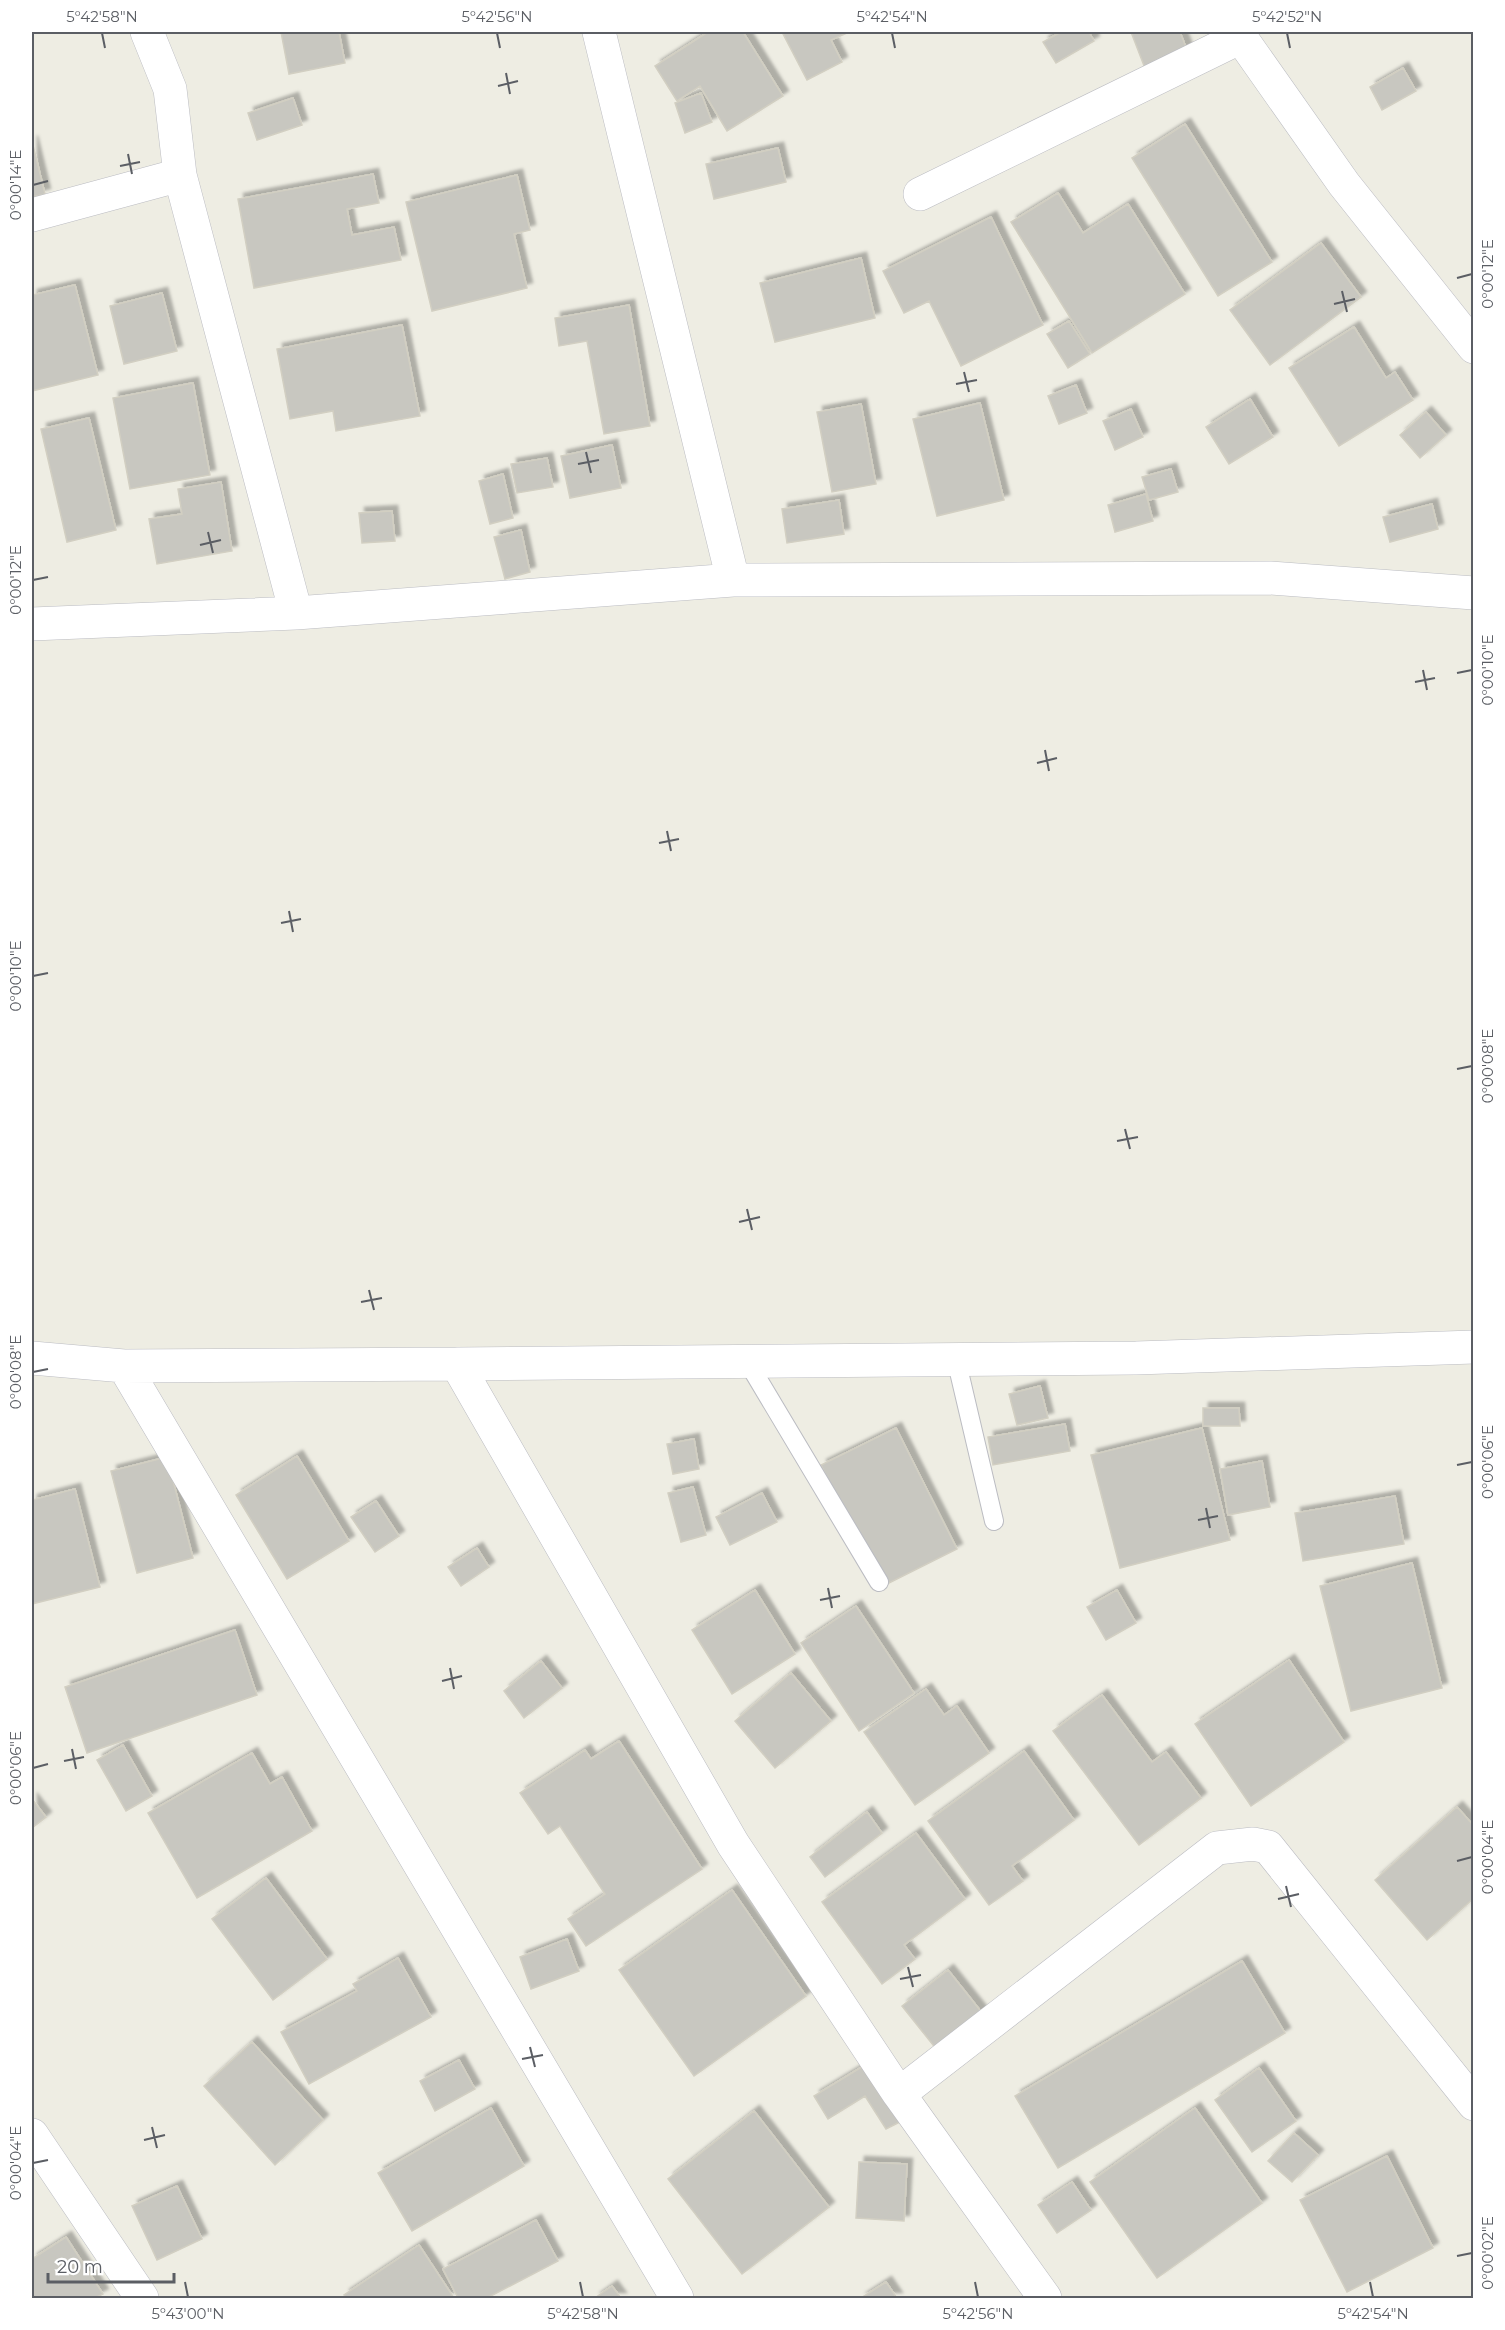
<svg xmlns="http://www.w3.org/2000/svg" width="1505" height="2330" viewBox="0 0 1505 2330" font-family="Montserrat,sans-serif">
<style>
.building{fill:#c8c7c0;stroke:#d2cfc2;stroke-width:1.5;filter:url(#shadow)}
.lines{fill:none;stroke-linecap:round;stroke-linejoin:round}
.lane-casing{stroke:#bbbcc2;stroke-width:20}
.street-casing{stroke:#bbbcc2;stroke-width:34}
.lane{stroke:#fff;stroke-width:18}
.street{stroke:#fff;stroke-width:33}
.ticks{fill:none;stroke:#5b5e64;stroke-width:2}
.neatline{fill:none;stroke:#5b5e64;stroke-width:2}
.ticks-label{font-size:15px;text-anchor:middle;fill:#5b5e64}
</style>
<defs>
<filter id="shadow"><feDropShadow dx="5.5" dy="-5.5" stdDeviation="1.5" flood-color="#0004"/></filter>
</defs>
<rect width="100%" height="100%" fill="#eeede3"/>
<path class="building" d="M281,32h58l6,31 -56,11z
M708,32h35l40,64 -56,35 -27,-45 -23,15 -22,-35z
M782,32h67l-18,8 11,22 -35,18z
M1061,32h28l5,9 -38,22 -13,-21z
M1131,32h49l11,28 -43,16z
M1403,68l13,23 -34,19 -12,-23z
M701,93l11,29 -27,11 -10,-30z
M293,98l9,27 -45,15 -9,-27z
M1185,124l87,138 -54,34 -86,-138z
M32,141l13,53 -13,3z
M778,148l8,34 -72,17 -8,-35z
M373,174l6,29 -32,6 5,26 42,-8 7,33 -147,28 -16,-89z
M517,175l13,55 -16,4 13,54 -95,23 -26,-109z
M1058,193l25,40 45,-29 57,90 -93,59 -81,-131z
M991,217l52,108 -82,41 -32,-65 -25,12 -21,-42z
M1321,243l40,54 -91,68 -40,-55z
M861,258l14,60 -100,24 -15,-59z
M75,285l23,90 -66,16v-96z
M162,293l15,58 -53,13 -14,-58z
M629,305l21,121 -46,8 -17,-93 -28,5 -4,-28z
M1069,321l21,33 -22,14 -21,-34z
M402,325l18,91 -84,15 -3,-20 -43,8 -13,-70z
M1354,327l32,51 9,-6 18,28 -74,46 -50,-78z
M193,383l17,92 -80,14 -17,-91z
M1076,385l11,28 -28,11 -11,-28z
M1250,399l23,38 -44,27 -23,-37z
M980,403l24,97 -67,16 -24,-97z
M861,404l15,80 -44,8 -15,-80z
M1131,409l12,28 -28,13 -12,-29z
M1426,412l20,23 -26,23 -20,-23z
M89,418l27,112 -49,12 -26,-113z
M612,445l9,43 -51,10 -9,-42z
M547,458l6,29 -36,6 -6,-29z
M1171,469l7,23 -29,8 -7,-23z
M503,474l10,44 -23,6 -11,-43z
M221,482l11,69 -75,13 -8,-45 33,-5 -4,-25z
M1146,494l7,27 -38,11 -7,-27z
M839,500l5,34 -57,9 -5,-34z
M1432,504l6,25 -48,13 -7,-25z
M392,511l3,30 -33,2 -3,-30z
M521,530l9,42 -25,7 -11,-42z
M1040,1386l8,32 -31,7 -8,-31z
M1203,1408h36l1,18h-37z
M1065,1424l5,27 -77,14 -5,-28z
M896,1428l61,121 -76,38 -60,-122z
M1202,1428l28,112 -110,28 -29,-113z
M694,1439l5,30 -26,5 -6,-30z
M297,1456l52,85 -62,38 -51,-84z
M167,1457l26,101 -56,15 -26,-102z
M1262,1461l8,46 -42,8 -8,-46z
M693,1487l13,48 -25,7 -13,-49z
M75,1489l25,98 -68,17v-104z
M762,1493l15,29 -47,23 -14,-28z
M1395,1496l9,48 -101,17 -8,-48z
M376,1501l23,35 -24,16 -24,-35z
M477,1548l12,19 -28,19 -13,-19z
M1412,1563l30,125 -91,23 -31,-125z
M755,1590l40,64 -63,40 -40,-64z
M1117,1590l19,33 -30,17 -19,-33z
M856,1606l58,87 -55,38 -58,-88z
M235,1630l22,65 -170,58 -22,-66z
M1289,1660l55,82 -93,64 -56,-82z
M541,1661l21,27 -38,30 -20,-27z
M791,1673l40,48 -56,47 -40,-47z
M926,1689l18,26 13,-9 32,47 -74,52 -51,-73z
M1102,1695l50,67 14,-10 35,46 -62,47 -86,-114z
M619,1741l83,128 -116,77 -18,-27 37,-25 -45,-68 -12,8 -28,-41 65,-43 6,9z
M123,1745l29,51 -26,15 -29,-51z
M1024,1751l50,69 -62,46 11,15 -34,24 -61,-84z
M252,1753l18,31 12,-7 30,54 -115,67 -49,-85z
M32,1799l14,18 -14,11z
M1457,1807l17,19v72l-47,42 -52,-60z
M867,1812l15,21 -57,44 -15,-20z
M916,1833l49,66 -61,46 11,14 -33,25 -60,-82z
M266,1878l61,81 -54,41 -61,-81z
M732,1890l74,106 -112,80 -75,-106z
M567,1939l12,32 -48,18 -11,-32z
M398,1958l33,59 -122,67 -28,-52 76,-41 -4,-7z
M1242,1961l43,72 -227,135 -43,-72z
M948,1970l35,44 -46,36 -35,-44z
M252,2042l71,78 -48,45 -71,-79z
M459,2060l16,29 -40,22 -15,-30z
M865,2065l35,57 -14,7 -21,-33 -37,23 -14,-23z
M1259,2068l37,53 -44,31 -37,-52z
M491,2108l33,58 -112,65 -34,-58z
M1195,2108l67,95 -105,75 -67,-96z
M754,2111l75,96 -87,67 -74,-95z
M1294,2133l24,22 -26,27 -24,-21z
M1387,2156l46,92 -86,44 -47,-92z
M859,2162l48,2 -3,57 -48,-3z
M1072,2182l19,28 -34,23 -19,-28z
M177,2186l25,53 -45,21 -25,-54z
M536,2220l22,41 -71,37h-29l-15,-29z
M66,2237l37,57 -8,4h-63v-39z
M419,2245l35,53h-108l-2,-3z
M886,2282l11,16h-36z
M612,2286l9,12h-26z"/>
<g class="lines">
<g class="lane-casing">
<path id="lane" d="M956,1359l38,162
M747,1361l132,221"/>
</g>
<g class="street-casing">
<path id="street" d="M147,32l23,57 10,86 116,438 437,-33 537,-2 204,15
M599,32l134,548
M1237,32l107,152 130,163
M920,194l321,-157
M32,215l148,-40
M32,624l264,-11
M32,1358l92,8
M457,1364l-333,2 553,932
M899,2094l318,-246 36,-4 15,3 206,257
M32,2135l110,163
M1045,2298l-146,-204 -166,-250 -276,-480 679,-6 338,-11"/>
</g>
<use href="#lane" class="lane"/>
<use href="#street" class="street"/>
</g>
<path class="ticks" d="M102,33l3,15M497,33l3,15M892,33l3,15M1287,33l3,15M506,73l4,21M498,86l20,-5M128,154l4,20M120,166l20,-4M33,185l15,-4M1457,278l15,-4M1342,291l5,21M1334,304l21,-5M964,372l5,20M956,384l21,-4M586,452l5,21M578,464l21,-4M208,532l5,21M200,545l21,-5M33,580l15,-3M1423,670l4,20M1457,673l15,-3M1415,682l20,-4M1045,750l4,21M1037,763l20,-5M667,831l4,20M659,843l20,-4M289,911l4,21M281,923l20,-4M33,976l15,-3M1457,1069l15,-3M1125,1129l5,20M1117,1141l21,-4M747,1209l5,21M739,1222l21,-5M369,1290l5,20M361,1302l21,-4M33,1372l15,-3M1457,1465l15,-3M1206,1508l4,20M1198,1520l20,-4M828,1588l4,20M820,1600l20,-4M450,1668l4,21M442,1681l20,-5M72,1749l4,20M64,1761l20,-4M33,1768l15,-4M1457,1861l15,-4M1286,1886l5,21M1278,1899l21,-5M908,1967l5,20M900,1979l21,-4M530,2047l5,20M522,2059l21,-4M152,2127l5,21M144,2140l21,-5M33,2163l15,-3M1457,2256l15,-3M185,2282l3,15M580,2282l3,15M975,2282l3,15M1370,2282l3,15"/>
<rect width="1505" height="2330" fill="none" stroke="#ffffff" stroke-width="66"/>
<path d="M48 2273v9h126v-9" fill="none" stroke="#5b5e64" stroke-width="3"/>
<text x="57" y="2273" font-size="18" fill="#5b5e64" stroke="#ffffff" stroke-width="4.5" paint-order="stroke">20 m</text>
<rect x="33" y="33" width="1439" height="2264" class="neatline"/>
<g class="ticks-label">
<text x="102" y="22">5°42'58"N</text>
<text x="497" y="22">5°42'56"N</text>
<text x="892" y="22">5°42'54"N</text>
<text x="1287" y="22">5°42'52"N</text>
<text transform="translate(16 185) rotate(-90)" y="5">0°00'14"E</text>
<text transform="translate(1488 274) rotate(-90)" y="5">0°00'12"E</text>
<text transform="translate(16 580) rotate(-90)" y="5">0°00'12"E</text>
<text transform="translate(1488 670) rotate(-90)" y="5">0°00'10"E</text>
<text transform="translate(16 976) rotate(-90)" y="5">0°00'10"E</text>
<text transform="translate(1488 1066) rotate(-90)" y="5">0°00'08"E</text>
<text transform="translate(16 1372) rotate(-90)" y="5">0°00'08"E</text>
<text transform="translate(1488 1462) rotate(-90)" y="5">0°00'06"E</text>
<text transform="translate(16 1768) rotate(-90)" y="5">0°00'06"E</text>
<text transform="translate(1488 1857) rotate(-90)" y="5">0°00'04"E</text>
<text transform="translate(16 2163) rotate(-90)" y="5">0°00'04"E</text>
<text transform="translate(1488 2253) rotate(-90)" y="5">0°00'02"E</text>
<text x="188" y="2319">5°43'00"N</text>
<text x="583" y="2319">5°42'58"N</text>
<text x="978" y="2319">5°42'56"N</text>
<text x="1373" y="2319">5°42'54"N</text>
</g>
</svg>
